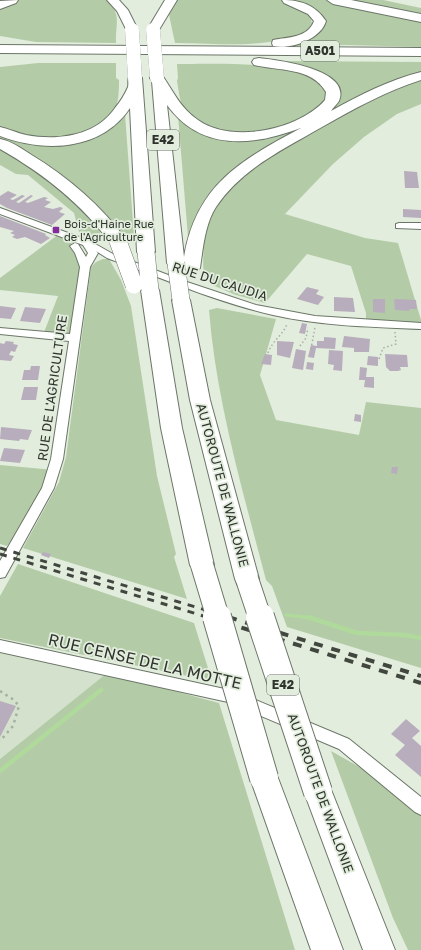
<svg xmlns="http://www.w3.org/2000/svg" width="421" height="950" viewBox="0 0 421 950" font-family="'Golos Text',sans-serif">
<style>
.built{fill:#d4e2cd}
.green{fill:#b3cca7}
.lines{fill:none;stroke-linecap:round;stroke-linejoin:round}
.stream-far1{stroke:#b0d99c;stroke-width:3.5}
.stream{stroke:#b0d99c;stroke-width:4.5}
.building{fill:#b8adbc}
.minor-casing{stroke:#6c7668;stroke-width:2}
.motorway-casing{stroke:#6c7668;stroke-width:2}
.path-far1{stroke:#a6afa2;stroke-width:1.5;stroke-dasharray:1.5 2.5;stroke-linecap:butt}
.path{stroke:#a6afa2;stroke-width:2.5;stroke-dasharray:2.5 4;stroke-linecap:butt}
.minor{fill:#fff;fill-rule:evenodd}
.motorway{fill:#fff;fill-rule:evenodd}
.rail-far1{stroke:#41463f;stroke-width:3;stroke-dasharray:7 7;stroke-linecap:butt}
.rail{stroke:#41463f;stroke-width:4;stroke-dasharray:9 9;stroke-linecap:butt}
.motorway-bridge-far3-casing{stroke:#6c7668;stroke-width:14;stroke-linecap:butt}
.motorway-bridge-far2-casing{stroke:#6c7668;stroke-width:18;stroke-linecap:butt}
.motorway-bridge-far1-casing{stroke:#6c7668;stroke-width:24;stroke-linecap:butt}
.motorway-bridge-casing{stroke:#6c7668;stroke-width:30;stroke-linecap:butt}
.motorway-bridge-far3{stroke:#fff;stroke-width:14}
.motorway-bridge-far2{stroke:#fff;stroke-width:17}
.motorway-bridge-far1{stroke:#fff;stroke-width:22}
.motorway-bridge{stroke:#fff;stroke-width:28}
.poi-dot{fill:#842e9c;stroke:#e2eddd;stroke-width:1.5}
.labels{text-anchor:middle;stroke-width:3.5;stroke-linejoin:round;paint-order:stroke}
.far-poi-label{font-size:11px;fill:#2f332d;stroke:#e2eddd;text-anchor:start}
.shield{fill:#e2eddd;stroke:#656b62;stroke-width:1}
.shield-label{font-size:12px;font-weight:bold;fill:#2f332d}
.street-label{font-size:13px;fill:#2f332d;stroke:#e2eddd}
.near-street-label{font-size:16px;fill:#2f332d;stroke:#e2eddd}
</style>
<rect width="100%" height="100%" fill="#e2eddd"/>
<path class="built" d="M0,646l107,27 -107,86z"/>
<path class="green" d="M17,0h91c14,16 7,25 8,43l-80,-1 -36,-6v-29z
M177,0h104c13,5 32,10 31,26 -23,25 -104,17 -137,17l-6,-28z
M295,0h32l94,19v28l-74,-2 -84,2 23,-3 33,-14 -10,-23z
M347,0h36l38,8v7z
M279,61l142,1v12l-29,9 -178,106 -12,15 -13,45 -11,-133 6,5c22,6 49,15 71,18 25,3 51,-16 72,-27l6,-29 -57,-21z
M38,63h78v15l3,2c0,8 0,19 -3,27 -9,25 -55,34 -78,32 -12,-1 -26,-8 -38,-11v-61z
M177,64c32,0 126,-5 146,22 2,3 3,8 3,12 -6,9 -16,14 -26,20 -33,17 -71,24 -103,1 -4,-2 -10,-5 -12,-9 -6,-8 -6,-19 -8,-29l1,-3z
M421,80v24l-24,10 -33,23 -31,27 -48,50 80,24 33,5 23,77v6l-55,-2v-11l-15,-47 -44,-12 -42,49 -29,-8 -26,-11c-2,-3 -5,-7 -6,-11 -3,-15 2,-51 11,-65 25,-37 69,-60 108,-81 32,-18 63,-35 98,-47z
M125,114l9,122h-15l-119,-96v-5l54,10 62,-22z
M0,149c37,21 83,48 102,87l-2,6 -21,-10 -5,-19 -46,-38 -12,-1 -16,-9z
M59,234l16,12 7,9 -9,83 -30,-3 15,-39 -58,-6v-12z
M103,259h6l12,21 10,26 26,170 19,78 -2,3 13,42 -164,-51 36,-66 7,-25 25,-190 5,-5z
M217,308l59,11 -16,56 16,45 83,15 7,-33 55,6v260l-134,-41 -15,-41 -6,-6c-23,-88 -50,-180 -57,-270z
M0,465l54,5 -19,39 -28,37 -7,-2z
M18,564l176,59 18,58 -212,-43v-42z
M107,673l112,30 76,247h-295v-191z
M331,751l73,41 17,15v143h-13l-15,-32z"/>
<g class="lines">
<path class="stream-far1" d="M286,615l26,3"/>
<path class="stream" d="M308,617l49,16 48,2 16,3
M0,771l101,-81"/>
</g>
<path class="building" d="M404,171l13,1 2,16h-14z
M8,191l9,4 -7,4 3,1 9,-5 3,1 -9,6 3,1 12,-8 2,1 -8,6 3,1 16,-6 4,1 -3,2 6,2 -7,5 9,2 7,-2 3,1 -4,4 6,2 -13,11 -45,-17 -7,-4v-8z
M403,209l18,1v8l-18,-1z
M0,216l46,18 -1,1 5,3 -9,6 -16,-7 -8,2 -5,-2 3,-2 -5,-2 4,-2 -14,-4z
M307,287l12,3 -3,4 8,3 -6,8 -21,-6z
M334,297l19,1 2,14 -21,-1z
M373,299h12v14l-12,-1z
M394,299l22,1 1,9h-8l1,2 -15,-1z
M0,306l16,2 -5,11 -11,-1z
M25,307l21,2 -6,14 -20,-2z
M302,323l5,1 -2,10 -6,-1z
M344,336l26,3 -1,13h-15v-4l-12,-1z
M324,337l12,1 -1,11 -19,-1 -2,10 -6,-1 3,-12 6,1v-5h7z
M6,341l8,1 -1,2 5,1 -3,7 -4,-1 -2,4 5,1 -3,5 -11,-1v-17l4,1z
M277,341l17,1 -4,16 -13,-3z
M296,349l10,2 -3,19 -11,-2z
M329,350l14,1 -1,20 -9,-1 1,-5 -6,-1z
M265,354l7,1 -1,10 -10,-1z
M385,354l22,1 1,12h-8l1,3 -3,1h-8l-4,-4z
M368,356l10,1v9l-11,-1z
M307,362l7,1 -1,7 -7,-1z
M31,366h9l-2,14h-16l2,-10h6z
M360,367l7,1 -1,9h8v11l-10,-1 1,-7h-6z
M24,387h14l-2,13h-15z
M355,414l6,1v7l-7,-1z
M1,427l31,3 -4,10 -8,-1 -1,2 -19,-2z
M4,448l21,2 -5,13 -20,-2z
M392,467h6l-1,7 -6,-1z
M43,552l8,2 -2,4 -8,-3z
M0,701l16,5 -16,31z
M406,719l14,12 -8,7 9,8v31l-26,-22 10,-10 -14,-11z"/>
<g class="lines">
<g class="minor-casing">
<path id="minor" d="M0,208l90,33 23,13 71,27 72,24 59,11 106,7v6c-49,-2 -99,-3 -148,-14 -57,-13 -111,-37 -166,-57l-11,-7 2,2 -8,14 -27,192 -9,29 -49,89 -5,1v-17l42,-73 9,-29 18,-118 -69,-7v-6l70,6 10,-67 -5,-14 -5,-7 5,-3 3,1 8,13 2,-4 -5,-8 -83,-31z
M399,223h22v6l-25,-1v-4z
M0,640l234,51 115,48 72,58v18l-6,-3 -76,-63 -111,-47 -228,-50z"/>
</g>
<g class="motorway-casing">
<path id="motorway" d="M18,0l-2,3 -16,6v-8z
M107,0h12l9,10 10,20 -2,3h-8l-11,-22z
M165,0h12l-20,33h-8l-2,-3z
M282,0c19,0 33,5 44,21 -5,18 -35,29 -53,25l-1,-3 1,-3c15,-3 35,-2 41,-19l-6,-7 -24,-11z
M327,0h24l70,14v8l-88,-18z
M0,45l421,3v8l-421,-3z
M259,58c18,2 93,11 80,43 -2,3 -6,7 -8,10 29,-16 58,-31 90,-39v8c-35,11 -67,29 -99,47 -38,22 -81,42 -106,80 -11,17 -13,41 -16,61l-3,4 -6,1 -6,-1 -3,-6 -6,2 -6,-1 -3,-4 -15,-182 -2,-3 2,-3h10c11,16 19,34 36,45 33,24 101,10 127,-20l1,-8c-14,-25 -48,-21 -72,-27l-2,-3 2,-3zM167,105c34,47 86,41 134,23 -60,32 -105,57 -117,129z
M135,74l5,1 2,3 13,174 -3,4 -6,1 -6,-1 -3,-4 -7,-144c-29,43 -85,45 -130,28v-9c9,2 17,6 26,8 32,6 70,1 89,-27 5,-6 10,-14 13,-21 1,-4 -1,-8 2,-12z
M0,139c11,2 21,9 30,15 38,23 71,51 97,87l-3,4 -6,1 -6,-1c-30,-41 -68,-71 -112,-96z
M150,285l6,1 3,4 23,138 32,137 -4,7 -8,3 -8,-3 -4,-7 -29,-137 -20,-138 3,-4z
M181,294l6,2 3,4 20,100 49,179 -3,7 -9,3 -9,-3 -3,-7 -45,-179 -18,-100 3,-4z
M264,765l10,3 4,10 65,172h-32l-61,-172 4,-10z
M318,778l10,4 67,168h-32l-59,-158 4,-10z"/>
</g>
<path class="path-far1" d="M300,346l6,-8 2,-10
M311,349l4,-22
M268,353c4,-12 15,-18 19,-29
M379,359l4,-11 13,-4 -1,-12"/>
<path class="path" d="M0,691l14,9 5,6 -6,20 -13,15"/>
<use href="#minor" class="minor"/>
<use href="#motorway" class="motorway"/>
<path class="rail-far1" d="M0,548l232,70
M0,554l210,64"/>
<path class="rail" d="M207,617l214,66
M228,617l193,59"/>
<g class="motorway-bridge-far3-casing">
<path id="motorway-bridge-far3" d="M132,30l3,48
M153,30l4,48"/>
</g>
<g class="motorway-bridge-far2-casing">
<path id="motorway-bridge-far2" d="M118,241l16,44
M146,252l4,38
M176,263l5,37"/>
</g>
<g class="motorway-bridge-far1-casing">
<path id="motorway-bridge-far1" d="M202,565l16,53
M247,579l13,39"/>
</g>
<g class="motorway-bridge-casing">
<path id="motorway-bridge" d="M217,617l47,161
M260,617l58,175"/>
</g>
<use href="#motorway-bridge-far3" class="motorway-bridge-far3"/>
<use href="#motorway-bridge-far2" class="motorway-bridge-far2"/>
<use href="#motorway-bridge-far1" class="motorway-bridge-far1"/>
<use href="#motorway-bridge" class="motorway-bridge"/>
</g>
<rect class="poi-dot" x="52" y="226" width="8" height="8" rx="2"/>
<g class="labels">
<g class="far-poi-label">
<text x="64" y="228">Bois-d'Haine Rue<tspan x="64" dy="13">de l'Agriculture</tspan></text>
</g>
<g class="shield">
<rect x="301" y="41" width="38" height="20" rx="3"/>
<rect x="147" y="130" width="32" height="20" rx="3"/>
<rect x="267" y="675" width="32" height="20" rx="3"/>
</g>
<g class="shield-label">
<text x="320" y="55">A501</text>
<text x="163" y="144">E42</text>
<text x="283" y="689">E42</text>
</g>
<g class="street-label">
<text transform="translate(220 281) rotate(18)" y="5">RUE DU CAUDIA</text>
<text transform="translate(52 388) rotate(-82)" y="5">RUE DE L'AGRICULTURE</text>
<text transform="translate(223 485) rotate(75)" y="5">AUTOROUTE DE WALLONIE</text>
<text transform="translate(321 793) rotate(70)" y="5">AUTOROUTE DE WALLONIE</text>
</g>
<g class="near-street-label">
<text transform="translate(145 661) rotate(13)" y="6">RUE CENSE DE LA MOTTE</text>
</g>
</g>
</svg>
